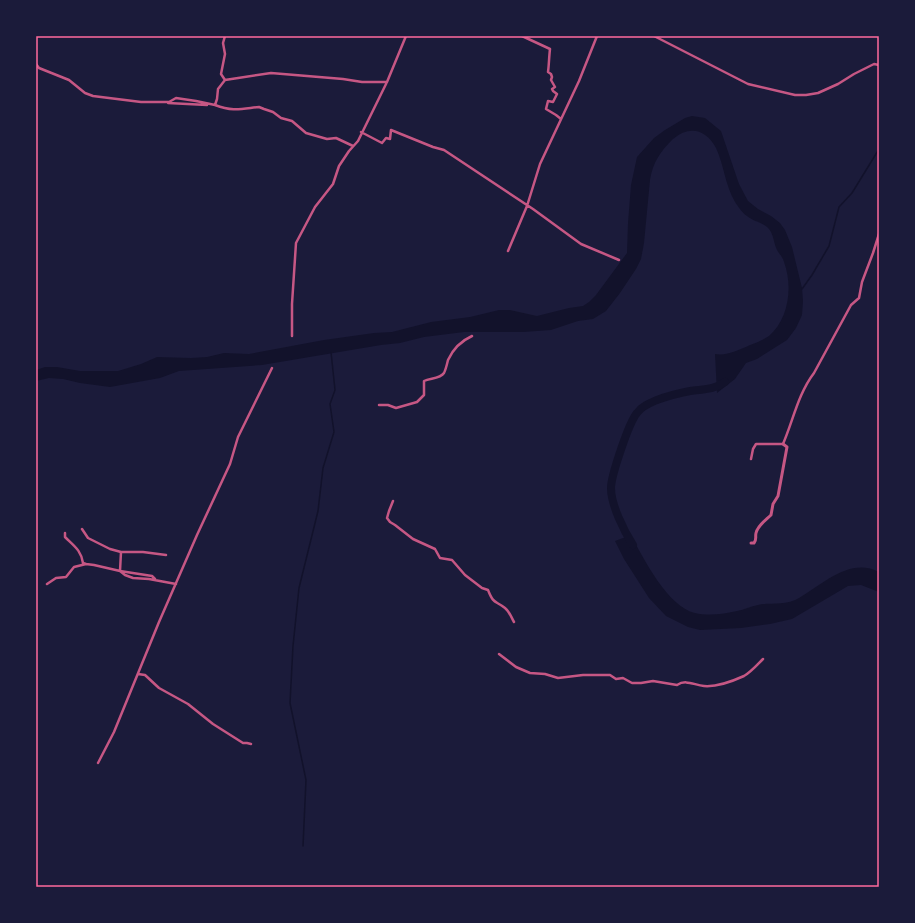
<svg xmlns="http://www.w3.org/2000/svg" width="915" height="923" viewBox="0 0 915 923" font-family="Overpass,sans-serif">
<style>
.water{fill:#12122b}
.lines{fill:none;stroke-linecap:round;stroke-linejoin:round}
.stream{stroke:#12122b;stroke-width:1.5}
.river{stroke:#12122b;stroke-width:8}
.minor{stroke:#c65784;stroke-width:2.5}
.tertiary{stroke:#c65784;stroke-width:3}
.neatline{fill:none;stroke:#ff6b9d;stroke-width:1.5}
</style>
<rect width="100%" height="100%" fill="#1b1b3a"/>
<path class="water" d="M692,116l13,2 16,13 18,53 9,17 10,8 13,7 9,7 5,7 7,17 10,41 1,13 -1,14 -6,13 -9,12 -30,19 -11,4 -11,16 -18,14 -2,-39c12,2 24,-4 35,-9 6,-2 13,-5 19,-9 20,-17 24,-50 15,-74 -1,-5 -5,-8 -7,-12 -3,-6 -3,-12 -6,-18 -5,-10 -16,-9 -24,-16 -5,-3 -9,-10 -12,-14 -10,-17 -11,-37 -19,-54 -10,-19 -27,-23 -43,-9 -13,13 -20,23 -23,41l-6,63 -3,16 -5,10 -16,24 -14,18 -13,8 -15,2 -27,9 -28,2h-59l-40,5 -24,6 -19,2 -119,20 -83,6 -19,7 -50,9 -30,-4 -17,-4 -14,-1 -13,3v-11l9,-3h12l23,4h38l23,-7 16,-7 34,1 16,-1 17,-4 25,1 75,-14 50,-7 18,-1 39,-10 39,-5 29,-7h11l27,6 32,-8 14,-2 6,-4 7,-7 31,-42 1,-30 3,-38 6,-28 17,-19 11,-8 20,-12z
M631,535c12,23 37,72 64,78 13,3 30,1 42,-2 7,-1 14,-5 21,-6 14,-3 28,1 41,-7 24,-14 51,-41 80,-26v20l-18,-7 -13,1 -56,33 -22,5 -29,4 -41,2 -12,-3 -22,-11 -17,-18 -25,-39 -9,-18z"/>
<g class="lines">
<path class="stream" d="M802,289l10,-14 17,-29 10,-39 13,-14 27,-44
M303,846l3,-66 -16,-77 3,-57 6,-58 19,-77 5,-43 11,-36 -4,-28 5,-14 -4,-38"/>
<path class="river" d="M633,545c-9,-14 -22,-40 -22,-57 0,-12 18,-66 26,-75 5,-7 13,-10 20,-13 10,-4 23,-7 33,-9 13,-2 24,-1 35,-9"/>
<path class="minor" d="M225,36l-2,7 2,11 -4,20 4,6
M522,36l28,13c-1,8 -1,16 -2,23l3,2 1,3 -1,3 4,7 -3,2 1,2 4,3 -4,8 -5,-1 -2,8 10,6 5,4
M654,36l94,48 47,11h11l12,-2 20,-9 16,-10 20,-10 5,1
M36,64l3,4 30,12 16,13 8,3 48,6h28l7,-4 20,3 19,4 2,-6 1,-10 7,-9 46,-7 72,6 19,3h25
M168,103l39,2
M215,105c18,7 26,4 44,2l5,2 9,3 8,6 11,3 14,12 21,6 9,-1 17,8
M361,132l21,11 4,-5 4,1 1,-9 42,17 11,3 89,59 48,35 38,16
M508,251l19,-45 13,-42 39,-83 18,-45
M292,336v-32l4,-61 19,-36 18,-23 6,-18 10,-15 9,-10 29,-59 19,-46
M379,405h9l8,3 21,-6 7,-7v-14c6,-3 16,-2 20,-8 2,-4 3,-9 4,-13 5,-11 13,-19 24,-24
M751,459l2,-10 3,-5h27c10,-23 15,-50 31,-71l37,-68 8,-7 3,-16 11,-29 6,-19
M393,501l-4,10 -2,7 3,4 5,3 18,14 22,10 5,9 12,2 13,15 17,13 6,2c6,15 7,10 17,18 5,4 6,9 9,14
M82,529l6,9 22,11 11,3 -1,19 32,5 3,3
M65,533v4c9,9 16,13 18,26l3,1
M121,552h22l23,3
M47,584l9,-6 10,-1 8,-10 12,-3 8,1 26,6 5,4 8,3 16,1 27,5
M499,654l17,13 14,6 15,1 13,4 25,-3h27l6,4 7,-1 9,5h9l12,-2 24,4c9,-6 17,0 27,1 12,1 29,-5 40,-10 7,-4 13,-11 19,-17
M138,674l7,1 14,13 29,16 25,20 30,19h4l4,1
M98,763l16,-31 45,-110 38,-87 33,-71 8,-27 34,-69"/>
<path class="tertiary" d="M751,543h3c3,-4 1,-6 2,-10 2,-8 10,-13 15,-18l2,-11 5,-8 9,-49 -4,-3"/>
</g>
<rect width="915" height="923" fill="none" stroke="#1b1b3a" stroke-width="74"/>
<rect x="37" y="37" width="841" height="849" class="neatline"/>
</svg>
